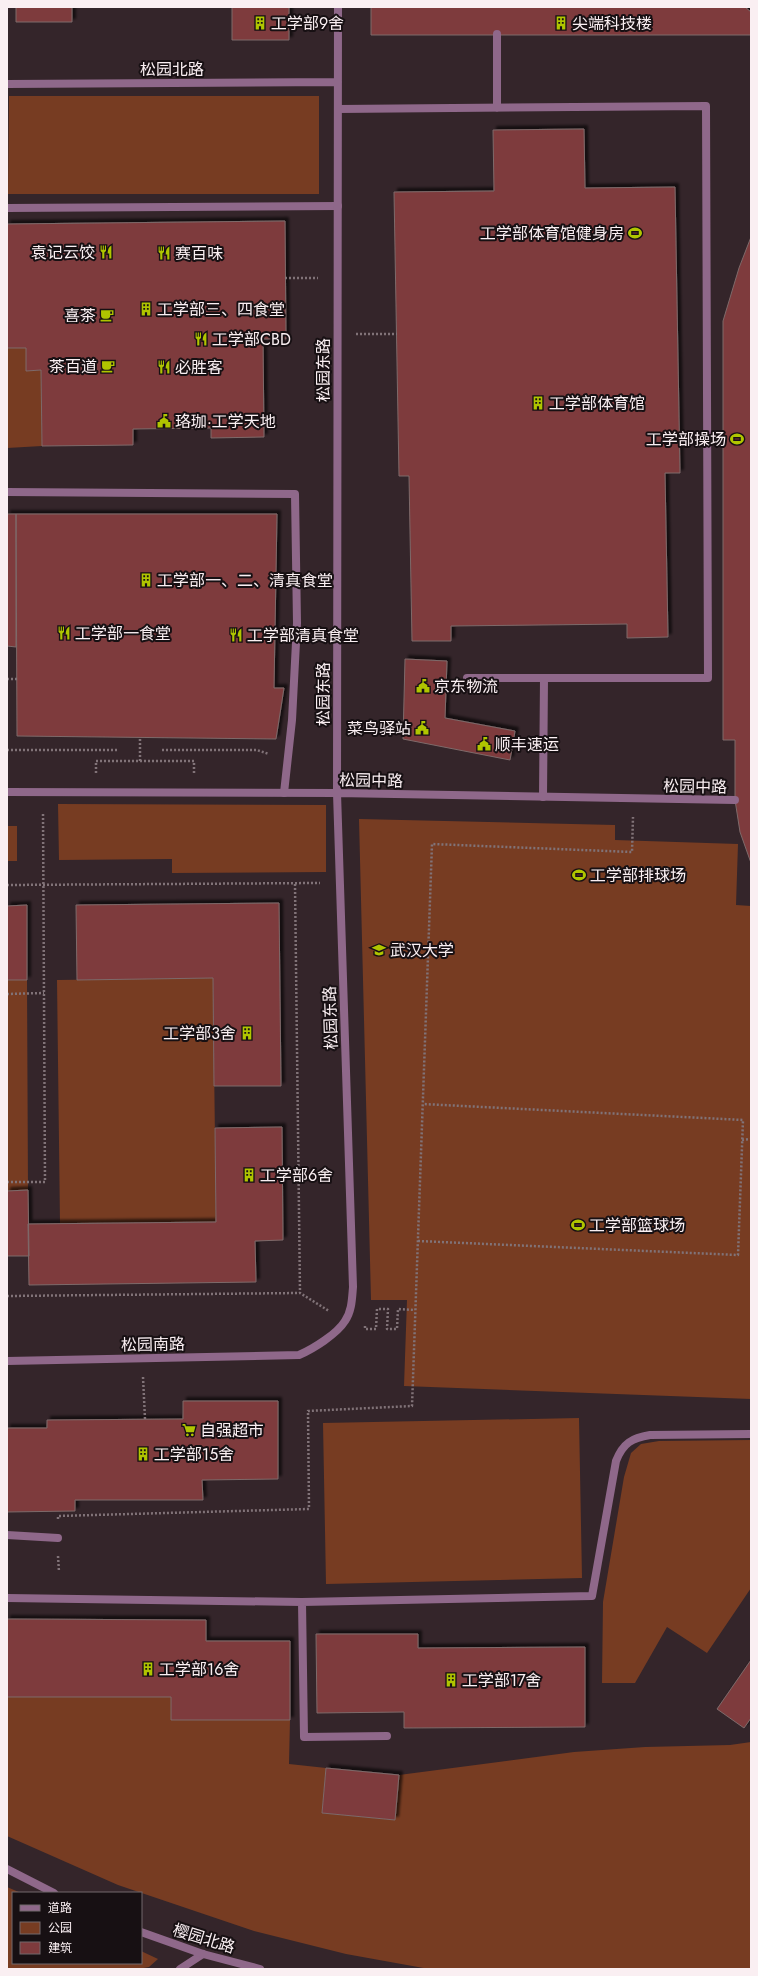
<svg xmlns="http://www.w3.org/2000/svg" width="758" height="1976" viewBox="0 0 758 1976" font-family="Jost,'Noto Sans SC',sans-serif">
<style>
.green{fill:#773c22}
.building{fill:#7e3b3d;stroke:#7e6a6a;filter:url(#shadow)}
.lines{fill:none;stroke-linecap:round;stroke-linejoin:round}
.path{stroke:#817378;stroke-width:2.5;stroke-dasharray:2 2;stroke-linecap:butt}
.lane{stroke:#8f688a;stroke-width:8}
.street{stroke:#8f688a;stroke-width:8}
.labels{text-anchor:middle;stroke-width:4;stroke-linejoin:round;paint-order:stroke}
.poi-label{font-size:16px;fill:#faeff2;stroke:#171013;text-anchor:start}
.street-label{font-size:16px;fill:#faeff2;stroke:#171013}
</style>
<defs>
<filter id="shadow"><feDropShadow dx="3.5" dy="-3.5" stdDeviation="1" flood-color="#0009"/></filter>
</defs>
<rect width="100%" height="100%" fill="#34252a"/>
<path class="green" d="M9,96h310v98h-311z
M7,348h19v23l15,-1 1,76 -35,2z
M58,804l268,1v67l-154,1v-14l-113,1z
M359,819l256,6v15l123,4 -2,61 15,1v493l-347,-13 3,-86h-36z
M7,826h10v35h-10z
M213,978l3,244 -156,1 -3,-243z
M7,980h20l1,210 -21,1z
M579,1418l3,160 -256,6 -3,-161z
M751,1440v148l-44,65 -40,-26 -32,56h-33l1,-81 21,-125 7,-24 10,-9 18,-3z
M7,1697h164v23h119l-1,44 37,4 -4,45 73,7 4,-45 175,-23 71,-5 85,-2 21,-3v227h-322l-83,-15 -92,-23 -136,-46 -111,-49z
M7,1887l14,6h-8v70h128v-12l17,8 -9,8 -11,2h-131z"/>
<path class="building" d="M16,7h56v15h-56z
M232,7h57v33h-57z
M371,7h374l6,5v23h-380z
M584,129l1,59 90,-1 5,286h-15l3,164 -41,1v-14l-176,2v15h-39l-3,-165h-10l-5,-284 100,-1 -1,-61z
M285,221l1,118h-23l1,98 -53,1v-10l-78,1v16l-91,1 -1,-76 -15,1v-23h-19v-124z
M751,237v626l-11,-31 -5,-32v-60h-12v-419l16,-53z
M7,514h9v133l-9,-1z
M16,514h261l-3,174h10l-8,51 -259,-3z
M405,659l42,2 -2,57 70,13 -5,29 -107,-21z
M279,903l2,183h-67l-1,-108 -136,2 -1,-75z
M27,905v75h-20v-74z
M282,1127l1,113 -28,1 1,41 -227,3 -1,-61 188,-2 -1,-94z
M28,1190l1,66h-22v-65z
M183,1401h95v78l-76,1 1,20h-128v11l-68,1v-84h40v-8l136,-1z
M7,1619l199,1v21h84v79h-119v-23h-164z
M316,1634h102v14l167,-1v80l-181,1v-16l-87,1z
M751,1660v58l-7,10 -27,-19z
M326,1768l73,7 -4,45 -73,-7z"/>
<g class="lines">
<path class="path" d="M285,278h33
M356,334h41
M7,679h10
M7,750h111
M162,750h95l12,4
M140,761v-24
M96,773v-12h98v12
M295,884l5,409
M7,885l313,-2
M7,994l37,-1
M742,1140l9,-1
M7,1182h38l-2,-370
M418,1241l320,14 5,-135 -320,-16
M7,1296l293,-3 29,18
M365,1326v3h11l1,-20h11l-1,20h10l1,-20 17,1
M143,1377l2,42
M58,1519v-3l251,-7 -1,-98 104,-5 20,-562 200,8 1,-35
M58,1556l1,16"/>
<path class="lane" d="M497,108v-74
M338,109l368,-3 2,572h-241
M7,208l331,-2
M7,492l288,2 2,129 -5,97 -8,73
M543,797l1,-119
M7,1535l51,3
M7,1598l295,4 290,-6 24,-135c7,-18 16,-23 34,-26l101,-1
M302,1602l2,135 83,-1
M180,1969l23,-15"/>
<path class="street" d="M7,84l331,-2
M7,792l330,1 398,7
M7,1361l292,-6c14,-6 38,-21 46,-34 7,-10 7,-23 8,-34l-16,-494 1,-786
M7,1869l47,24
M141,1932l62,22 57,15"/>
</g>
<defs>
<g id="building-bare" transform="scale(1.08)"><path d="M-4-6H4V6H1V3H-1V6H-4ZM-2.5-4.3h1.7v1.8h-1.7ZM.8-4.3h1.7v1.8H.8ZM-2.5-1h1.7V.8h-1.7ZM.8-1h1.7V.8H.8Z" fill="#b0c500" stroke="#171013" stroke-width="2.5" paint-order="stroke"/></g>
<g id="stadium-bare" transform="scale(1.08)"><path d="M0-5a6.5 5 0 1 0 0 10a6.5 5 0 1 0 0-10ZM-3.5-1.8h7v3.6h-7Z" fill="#b0c500" stroke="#171013" stroke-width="2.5" paint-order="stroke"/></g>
<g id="restaurant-bare" transform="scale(1.08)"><path d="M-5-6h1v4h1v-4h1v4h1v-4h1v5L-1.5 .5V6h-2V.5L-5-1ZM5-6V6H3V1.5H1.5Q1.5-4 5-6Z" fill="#b0c500" stroke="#171013" stroke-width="2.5" paint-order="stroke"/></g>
<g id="cafe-bare" transform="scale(1.08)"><path d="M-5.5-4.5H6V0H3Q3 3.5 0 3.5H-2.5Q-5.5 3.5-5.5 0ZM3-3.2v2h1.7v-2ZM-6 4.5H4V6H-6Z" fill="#b0c500" stroke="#171013" stroke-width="2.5" paint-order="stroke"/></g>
<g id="civic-bare" transform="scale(1.08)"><path d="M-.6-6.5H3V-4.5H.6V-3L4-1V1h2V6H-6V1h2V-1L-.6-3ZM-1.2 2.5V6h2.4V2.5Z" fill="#b0c500" stroke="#171013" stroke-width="2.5" paint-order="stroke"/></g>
<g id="university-bare" transform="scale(1.08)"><path d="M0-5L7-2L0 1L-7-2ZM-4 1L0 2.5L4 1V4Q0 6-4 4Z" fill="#b0c500" stroke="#171013" stroke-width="2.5" paint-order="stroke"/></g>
<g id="supermarket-bare" transform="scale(1.08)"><path d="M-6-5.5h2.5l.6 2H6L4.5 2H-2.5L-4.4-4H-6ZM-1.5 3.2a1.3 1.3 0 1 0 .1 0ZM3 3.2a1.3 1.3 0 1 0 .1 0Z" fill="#b0c500" stroke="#171013" stroke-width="2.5" paint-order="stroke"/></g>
</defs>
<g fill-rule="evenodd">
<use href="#building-bare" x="260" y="23"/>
<use href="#building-bare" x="561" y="23"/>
<use href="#stadium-bare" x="635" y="233"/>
<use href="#restaurant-bare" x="106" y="252"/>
<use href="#restaurant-bare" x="164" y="253"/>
<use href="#building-bare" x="146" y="309"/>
<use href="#cafe-bare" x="107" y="315"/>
<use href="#restaurant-bare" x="201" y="339"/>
<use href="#cafe-bare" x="108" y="366"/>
<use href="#restaurant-bare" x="164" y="367"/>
<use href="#building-bare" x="538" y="403"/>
<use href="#civic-bare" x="164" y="421"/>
<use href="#stadium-bare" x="737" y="439"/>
<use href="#building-bare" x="146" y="580"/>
<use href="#restaurant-bare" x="64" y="633"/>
<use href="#restaurant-bare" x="236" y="635"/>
<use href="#civic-bare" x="423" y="686"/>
<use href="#civic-bare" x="422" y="728"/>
<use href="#civic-bare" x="484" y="744"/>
<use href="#stadium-bare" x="579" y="875"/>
<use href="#university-bare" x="379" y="950"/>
<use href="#building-bare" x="247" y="1033"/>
<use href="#building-bare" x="249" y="1175"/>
<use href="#stadium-bare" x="578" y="1225"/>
<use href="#supermarket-bare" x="189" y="1430"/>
<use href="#building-bare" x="143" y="1454"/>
<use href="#building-bare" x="148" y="1669"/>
<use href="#building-bare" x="451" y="1680"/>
</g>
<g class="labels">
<g class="poi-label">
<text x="271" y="29">工学部9舍</text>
<text x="572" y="29">尖端科技楼</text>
<text x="624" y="239" text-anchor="end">工学部体育馆健身房</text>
<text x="95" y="258" text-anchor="end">袁记云饺</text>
<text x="175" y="259">赛百味</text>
<text x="157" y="315">工学部三、四食堂</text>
<text x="96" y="321" text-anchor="end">喜茶</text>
<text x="212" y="345">工学部CBD</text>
<text x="97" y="372" text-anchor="end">茶百道</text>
<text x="175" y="373">必胜客</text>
<text x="549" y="409">工学部体育馆</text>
<text x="175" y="427">珞珈·工学天地</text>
<text x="726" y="445" text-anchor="end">工学部操场</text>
<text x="157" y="586">工学部一、二、清真食堂</text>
<text x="75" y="639">工学部一食堂</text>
<text x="247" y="641">工学部清真食堂</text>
<text x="434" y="692">京东物流</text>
<text x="411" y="734" text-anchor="end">菜鸟驿站</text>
<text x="495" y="750">顺丰速运</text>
<text x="590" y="881">工学部排球场</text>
<text x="390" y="956">武汉大学</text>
<text x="236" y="1039" text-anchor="end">工学部3舍</text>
<text x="260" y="1181">工学部6舍</text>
<text x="589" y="1231">工学部篮球场</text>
<text x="200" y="1436">自强超市</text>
<text x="154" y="1460">工学部15舍</text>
<text x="159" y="1675">工学部16舍</text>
<text x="462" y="1686">工学部17舍</text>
</g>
<g class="street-label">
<text x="172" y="75">松园北路</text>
<text transform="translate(323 370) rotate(-90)" y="6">松园东路</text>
<text transform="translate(323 694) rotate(-90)" y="6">松园东路</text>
<text transform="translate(371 780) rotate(1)" y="6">松园中路</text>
<text transform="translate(695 786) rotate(1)" y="6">松园中路</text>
<text transform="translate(330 1018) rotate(-92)" y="6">松园东路</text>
<text transform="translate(153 1344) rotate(-1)" y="6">松园南路</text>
<text transform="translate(204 1938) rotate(17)" y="6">樱园北路</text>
</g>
</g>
<rect width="758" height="1976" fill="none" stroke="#faeff2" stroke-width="16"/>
<rect x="12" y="1892" width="130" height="72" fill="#171013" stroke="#72696c"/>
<rect x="20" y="1905" width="20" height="6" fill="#8f688a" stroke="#72696c"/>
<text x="48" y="1912" font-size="12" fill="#faeff2">道路</text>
<rect x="20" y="1922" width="20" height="12" fill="#773c22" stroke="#72696c"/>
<text x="48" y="1932" font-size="12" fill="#faeff2">公园</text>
<rect x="20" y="1942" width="20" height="12" fill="#7e3b3d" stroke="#72696c"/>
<text x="48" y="1952" font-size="12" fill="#faeff2">建筑</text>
</svg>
